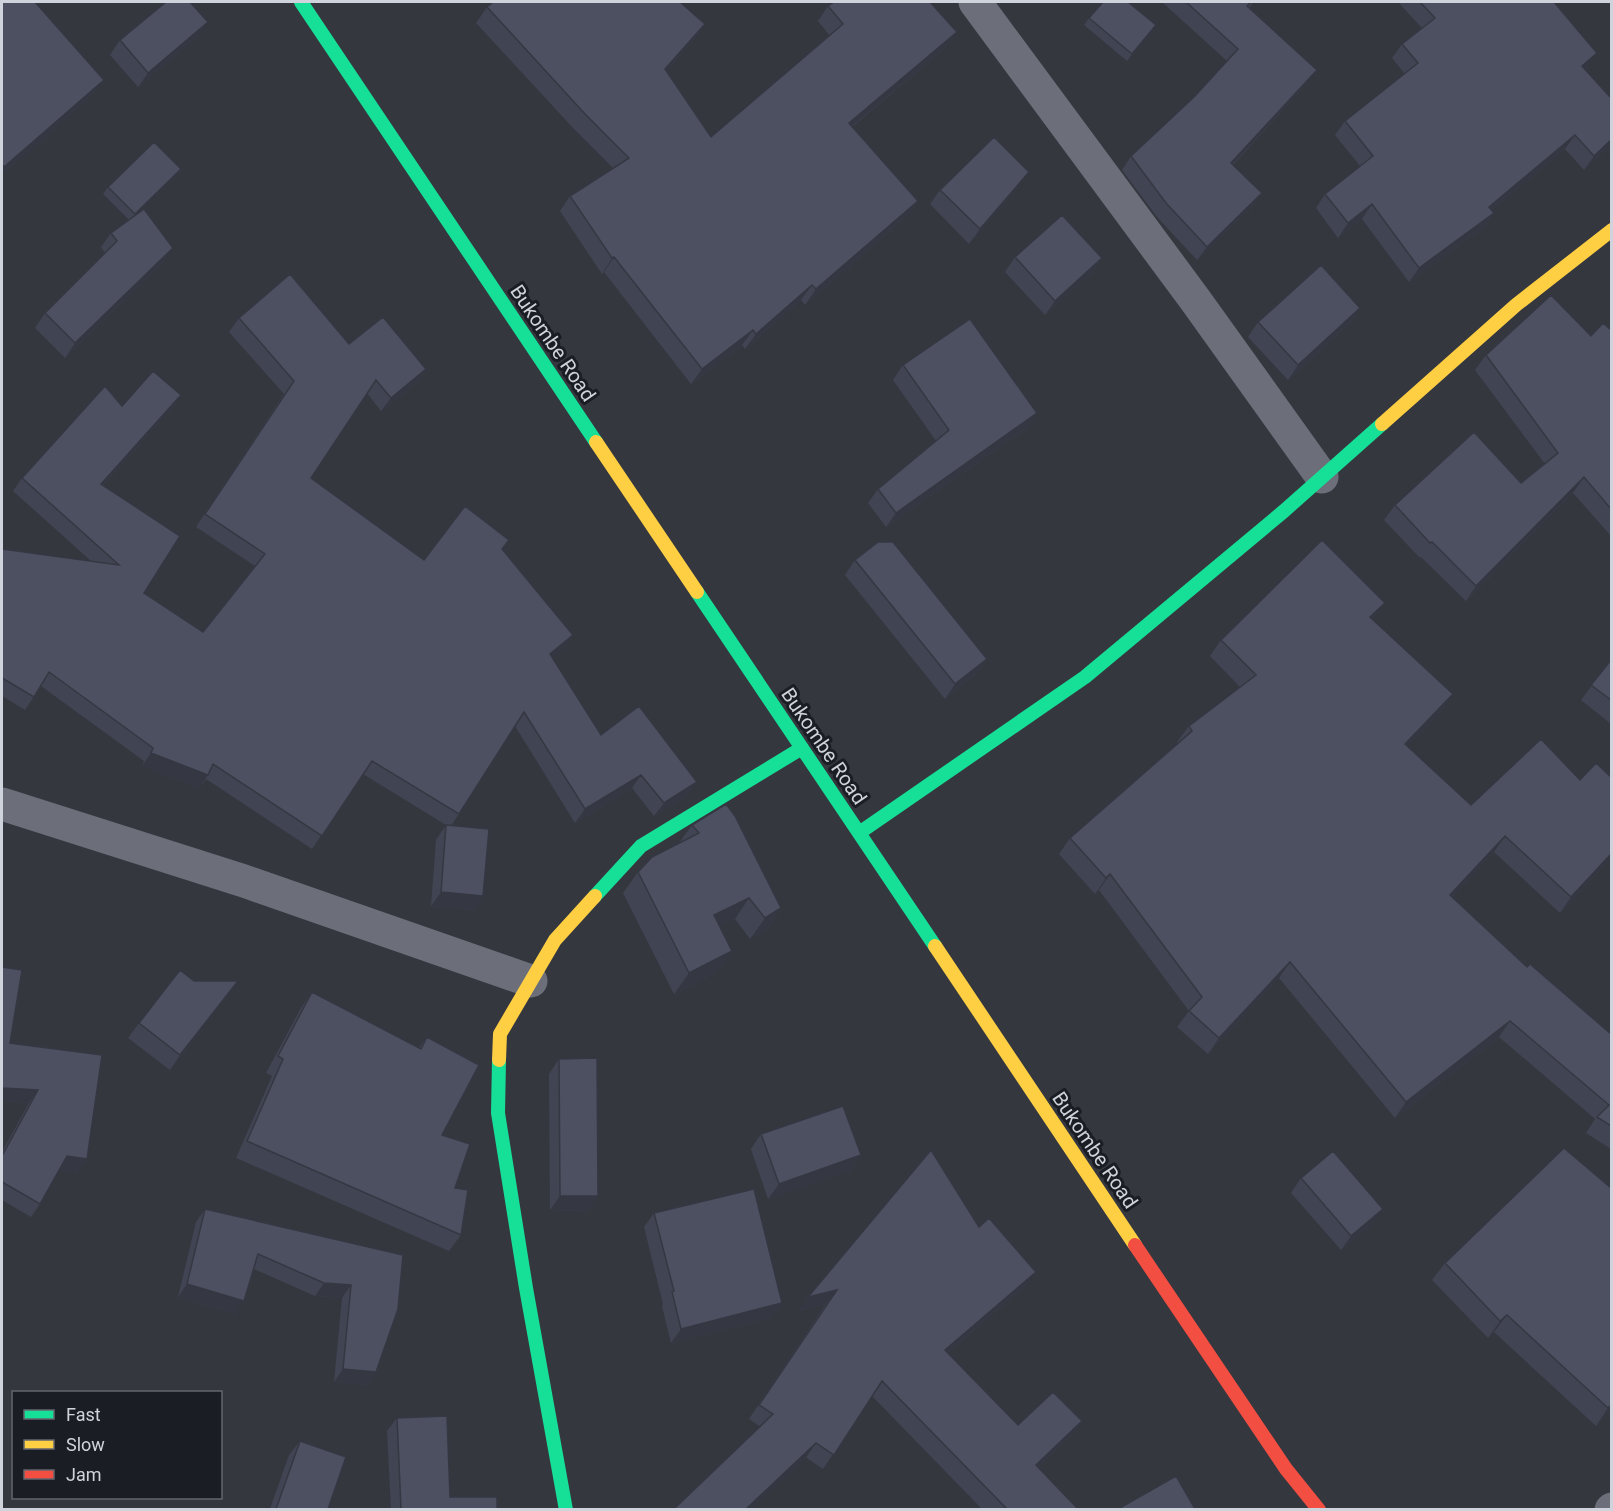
<svg xmlns="http://www.w3.org/2000/svg" width="1613" height="1511" viewBox="0 0 1613 1511" font-family="Roboto,sans-serif">
<style>
.lines{fill:none;stroke-linecap:round;stroke-linejoin:round}
.street{stroke:#6c6f7a;stroke-width:33}
.fast{stroke:#16e098;stroke-width:14}
.slow{stroke:#ffcf43;stroke-width:14}
.jam{stroke:#f24e42;stroke-width:14}
.wall{fill:#414553}
.shaded-wall{fill:#353843}
.building{fill:#4c5060;stroke:#353843;stroke-width:1.5}
.labels{text-anchor:middle;stroke-width:6;stroke-linejoin:round;paint-order:stroke}
.street-label{font-size:20px;fill:#cfd3dc;stroke:#1b1d24}
</style>
<rect width="100%" height="100%" fill="#35373f"/>
<g class="lines">
<path class="street" d="M975,2l221,299 126,176
M2,804l242,77 287,100
M1611,1510l1,-1"/>
<path class="fast" d="M301,2l295,440
M697,592l238,354
M859,833l226,-156 199,-166 98,-87
M595,896l46,-50 161,-98
M499,1060l-1,53 28,175 40,222"/>
<path class="slow" d="M1382,424l134,-119 96,-75
M596,442l101,150
M935,946l200,299
M499,1060l1,-26 55,-94 40,-44"/>
<path class="jam" d="M1135,1245l151,224 33,41"/>
</g>
<path class="wall" d="M1162,2h91l-4,6 58,75 -74,82 29,28 -10,14 -55,53 -40,-43 -35,-47 9,-14 63,-59 33,-36z
M1398,2h156l33,65 -2,2 26,76 -27,25 -19,-21 -73,61 2,3 -10,14 -75,55 -47,-63 -24,19 -22,-30 9,-14 35,-28 -25,-31 10,-14 60,-47 -13,-16 10,-14 20,-16z
M828,6l118,41 -94,80 66,74 -11,15 -102,89 -4,-5 -56,49 -3,-4 -51,39 -87,-112 -2,2 -42,-63 10,-15 43,-28 -39,-39 -98,-106 11,-16 218,17 -11,15 -28,32 45,66 119,-101 -12,-15z
M1089,18l62,15 -24,28 -43,-36z
M197,37l-59,50 -28,-32 10,-15z
M176,176l-39,38 36,34 -10,14 -98,96 -30,-30 10,-15 60,-60 -4,-6 10,-14 18,-13 -26,-26 5,-7z
M1018,187l-49,57 -39,-40 10,-14z
M1015,257l87,1 -11,15 -46,42 -40,-43z
M1360,308l-10,15 -62,57 -40,-43 10,-15z
M239,318l110,26 77,25 -9,13 -36,29 -14,-18 -56,85 113,82 85,-20 -7,10 71,85 -9,13 -12,9 49,78 87,60 -34,21 -22,-28 -57,35 -60,-97 -64,100 32,70 -10,14 -42,-4 5,-66 10,-15 -83,-51 -51,75 -106,-70 -7,9 -57,-22 2,-5 -103,-75 -16,24 -23,-14v-147l89,12 -78,-70 9,-13 100,-72 59,-11 -9,13 -69,77 41,108 59,39 52,-66 -59,-39 88,-133 -55,-62z
M1611,330v206l-38,-43 -107,108 -45,-44 -1,1 -36,-38 11,-15 126,-22 24,-19 -70,-94 11,-15 105,-19z
M903,365l124,63 -141,99 -18,-24 10,-14 58,-48 -43,-61z
M855,560l132,99 -10,14 -32,26 -100,-124z
M1373,620l80,74 -11,16 -35,36 64,59 140,52 -51,56 -66,-61 -42,45 75,70 84,67v115l-25,-16 9,-14 -96,-82 -104,81 -116,-140 -71,76 -31,-27 12,-16 -90,-121 -4,4 -36,-40 11,-16 108,-95 -1,-1 12,-16 51,-39 -30,-31 11,-16z
M1611,660v64l-30,-24z
M692,825l89,83 -14,21 -17,10 -15,-20 -15,7 -3,46 -43,22 -51,-101 15,-21 41,-29z
M2,967l8,76 68,129 -18,-3 -20,35 -9,13 -29,-17v-48l27,-49 -27,-2z
M194,981l34,14 -58,75 -42,-32 11,-15z
M312,992l107,56 8,-11 15,98 13,53 6,47 -12,16 -213,-93 36,-82 -6,-3 35,-65z
M559,1059l29,152 -38,-1 -1,-136z
M761,1134l90,36 -83,29 -17,-50z
M1564,1148l47,260 -15,18 -102,-94 -6,6 -56,-58 13,-17z
M1301,1178l72,45 -32,27 -50,-57z
M205,1209l198,46 -27,117 -9,13 -33,-3 8,-84 -27,-2 -61,-27 -19,45 -57,-17 18,-75z
M654,1213l118,105 -101,25 -9,-37 1,-2 -19,-77z
M979,1227l46,59 -77,67 70,72 64,-4 -11,15 -33,31 40,42h-96l-110,-113 -49,73 -74,-50 77,-115 -28,7z
M397,1418l53,79 47,12h-106l-4,-78z
M300,1441l28,68h-58l19,-54z"/>
<path class="shaded-wall" d="M208,22l-11,15 -59,50 10,-14z
M705,24l-11,15 -40,45 11,-15z
M1156,25l-5,8 -24,28 5,-7z
M957,32l-11,15 -108,91 11,-15z
M1597,53l-10,14 -15,13 10,-14z
M1317,70l-10,13 -85,93 9,-13z
M104,80l-13,17 -89,79v-5l2,-4z
M1575,135l-10,14 -86,72 10,-14z
M1611,140v5l-27,25 10,-14z
M181,169l-5,7 -46,45 5,-7z
M1029,172l-11,15 -49,57 11,-15z
M1262,193l-10,14 -55,53 10,-13z
M918,201l-11,15 -102,89 11,-16z
M1372,204l-10,15 -24,19 10,-15z
M1494,213l-10,14 -75,55 10,-14z
M173,248l-10,14 -98,96 10,-15z
M614,257l-10,15 -2,2 10,-16z
M1102,258l-11,15 -46,42 10,-14z
M812,285l-11,15 -56,49 11,-15z
M1360,308l-10,15 -62,57 10,-15z
M753,330l-11,15 -51,39 11,-15z
M426,369l-9,13 -36,29 10,-13z
M181,395l-9,13 -80,89 9,-13z
M1037,413l-10,15 -141,99 10,-14z
M1584,477l-11,16 -107,108 10,-15z
M1385,603l-11,15 -15,15 11,-16z
M573,635l-9,13 -23,19 9,-13z
M987,659l-10,14 -32,26 10,-15z
M1453,694l-11,16 -48,50 11,-16z
M151,753l57,22 -9,13 -57,-22z
M641,775l-9,13 -57,35 10,-14z
M697,782l-9,13 -34,21 10,-13z
M1505,836l-11,16 -55,59 11,-16z
M1611,854v3l-51,56 11,-16z
M1110,874l-11,16 -4,4 11,-16z
M441,892l42,4 -10,14 -42,-4z
M749,898l-14,21 -36,17 15,-21z
M781,908l-14,21 -17,10 15,-21z
M732,951l-15,21 -43,22 15,-21z
M1290,962l-11,16 -71,76 11,-16z
M238,981l-10,14 -58,75 10,-15z
M1510,1021l-11,16 -104,81 11,-16z
M2,1088l36,2 -9,13 -27,-2z
M861,1155l-10,15 -83,29 11,-15z
M67,1156l20,3 -9,13 -20,-3z
M560,1196h38l-10,15 -38,-1z
M1383,1209l-10,14 -32,27 10,-14z
M1036,1272l-11,14 -90,78 10,-14z
M324,1283l27,2 -9,13 -27,-2z
M187,1284l57,17 -9,13 -57,-17z
M837,1290l-11,14 -28,7 10,-14z
M782,1303l-10,15 -101,25 10,-14z
M1507,1315l-13,17 -6,6 12,-17z
M343,1369l33,3 -9,13 -33,-3z
M1611,1405v3l-15,18 12,-18z
M1082,1421l-11,15 -46,43 11,-14z
M816,1443l-10,15 -55,51h-5z"/>
<path class="building" d="M2,2h33l69,78 -100,87 -2,-3z
M166,2h24l18,20 -60,51 -28,-33z
M493,2h187l25,22 -40,45 46,68 132,-113 -15,-18 6,-4h96l27,30 -108,91 69,78 -102,88 -4,-4 -56,49 -3,-4 -51,39 -88,-112 -2,1 -42,-62 59,-38 -44,-44 -98,-107z
M1103,2h25l28,23 -24,29 -43,-36z
M1186,2h65l-4,4 70,64 -86,93 31,30 -55,54 -41,-44 -35,-47 63,-59 44,-48z
M1420,2h134l43,51 -15,13 29,32v42l-17,16 -19,-21 -86,72 5,6 -75,55 -47,-64 -24,19 -23,-29 48,-38 -28,-35 73,-58 -16,-19 33,-26z
M994,137l35,35 -49,57 -40,-39z
M154,142l27,27 -46,45 -27,-27z
M144,209l29,39 -98,95 -30,-30 72,-72 -6,-8z
M1062,215l40,43 -47,43 -40,-44z
M1321,265l39,43 -62,57 -40,-43z
M290,274l59,70 34,-27 43,52 -35,29 -15,-18 -65,98 113,82 41,-54 44,34 -7,9 71,86 -23,19 51,81 38,-29 58,76 -33,21 -23,-28 -56,34 -61,-97 -65,102 -87,-53 -50,75 -109,-72 -5,11 -57,-22 2,-5 -104,-76 -15,25 -32,-19v-129l117,16 -97,-87 83,-92 17,20 31,-35 28,24 -80,89 79,52 -36,57 59,39 62,-78 -60,-40 89,-133 -55,-63z
M1551,295l40,41 12,-13 8,7v179l-27,-32 -108,109 -44,-44 -2,1 -35,-38 79,-73 47,51 37,-30 -72,-98z
M970,319l67,94 -141,100 -18,-24 71,-59 -46,-65z
M1322,540l63,63 -15,14 83,77 -48,50 66,61 70,-66 39,41 16,-17 15,14v77l-40,43 -66,-61 -55,59 77,72 3,-3 81,70v92l-14,-9 12,-12 -99,-84 -104,81 -116,-140 -71,76 -30,-27 13,-14 -92,-123 -4,4 -36,-40 122,-107 -3,-5 67,-51 -35,-35z
M878,542h15l94,117 -32,25 -100,-124z
M1611,660v40l-20,-15z
M726,804l9,12 46,92 -16,10 -16,-20 -35,17 18,36 -43,22 -51,-101 14,-15 47,-24 -7,-8z
M446,825l43,4 -6,67 -42,-4z
M2,967l20,3 -12,73 92,12 -15,104 -20,-3 -27,48 -38,-22v-26l36,-66 -36,-2z
M180,970l14,11h44l-58,74 -41,-32z
M312,992l109,57 6,-12 52,28 -37,70 28,9 -15,44 13,2 -7,45 -214,-94 36,-82 -5,-3z
M597,1058l1,138h-38l-1,-137z
M843,1106l18,49 -82,29 -18,-50z
M1564,1148l47,40v217l-3,3 -101,-93 -7,6 -55,-58z
M931,1150l48,77 10,-9 47,54 -91,78 73,75 35,-33 29,29 -46,44 42,44h-71l-125,-128 -48,74 -18,-12 -70,66h-72l99,-95 -14,-9 78,-115 -29,7z
M1333,1151l50,58 -32,27 -50,-58z
M754,1189l28,114 -101,26 -9,-37 2,-1 -20,-78z
M205,1209l198,46 -5,54 -22,63 -33,-3 8,-84 -27,-2 -66,-29 -14,47 -57,-17z
M447,1416l3,81h47v12h-96l-4,-91z
M300,1441l46,16 -18,52h-52z
M1176,1476l19,33h-77z"/>
<g class="labels">
<g class="street-label">
<text transform="translate(553 343) rotate(56)" y="7">Bukombe Road</text>
<text transform="translate(824 746) rotate(56)" y="7">Bukombe Road</text>
<text transform="translate(1095 1150) rotate(56)" y="7">Bukombe Road</text>
</g>
</g>
<rect width="1613" height="1511" fill="none" stroke="#cfd3dc" stroke-width="6"/>
<rect x="12" y="1391" width="210" height="108" fill="#1b1d24" stroke="#63666e" stroke-width="1.5"/>
<rect x="24" y="1410" width="30" height="9" fill="#16e098" stroke="#63666e" stroke-width="1.5"/>
<text x="66" y="1421" font-size="18" fill="#cfd3dc">Fast</text>
<rect x="24" y="1440" width="30" height="9" fill="#ffcf43" stroke="#63666e" stroke-width="1.5"/>
<text x="66" y="1451" font-size="18" fill="#cfd3dc">Slow</text>
<rect x="24" y="1470" width="30" height="9" fill="#f24e42" stroke="#63666e" stroke-width="1.5"/>
<text x="66" y="1481" font-size="18" fill="#cfd3dc">Jam</text>
</svg>
